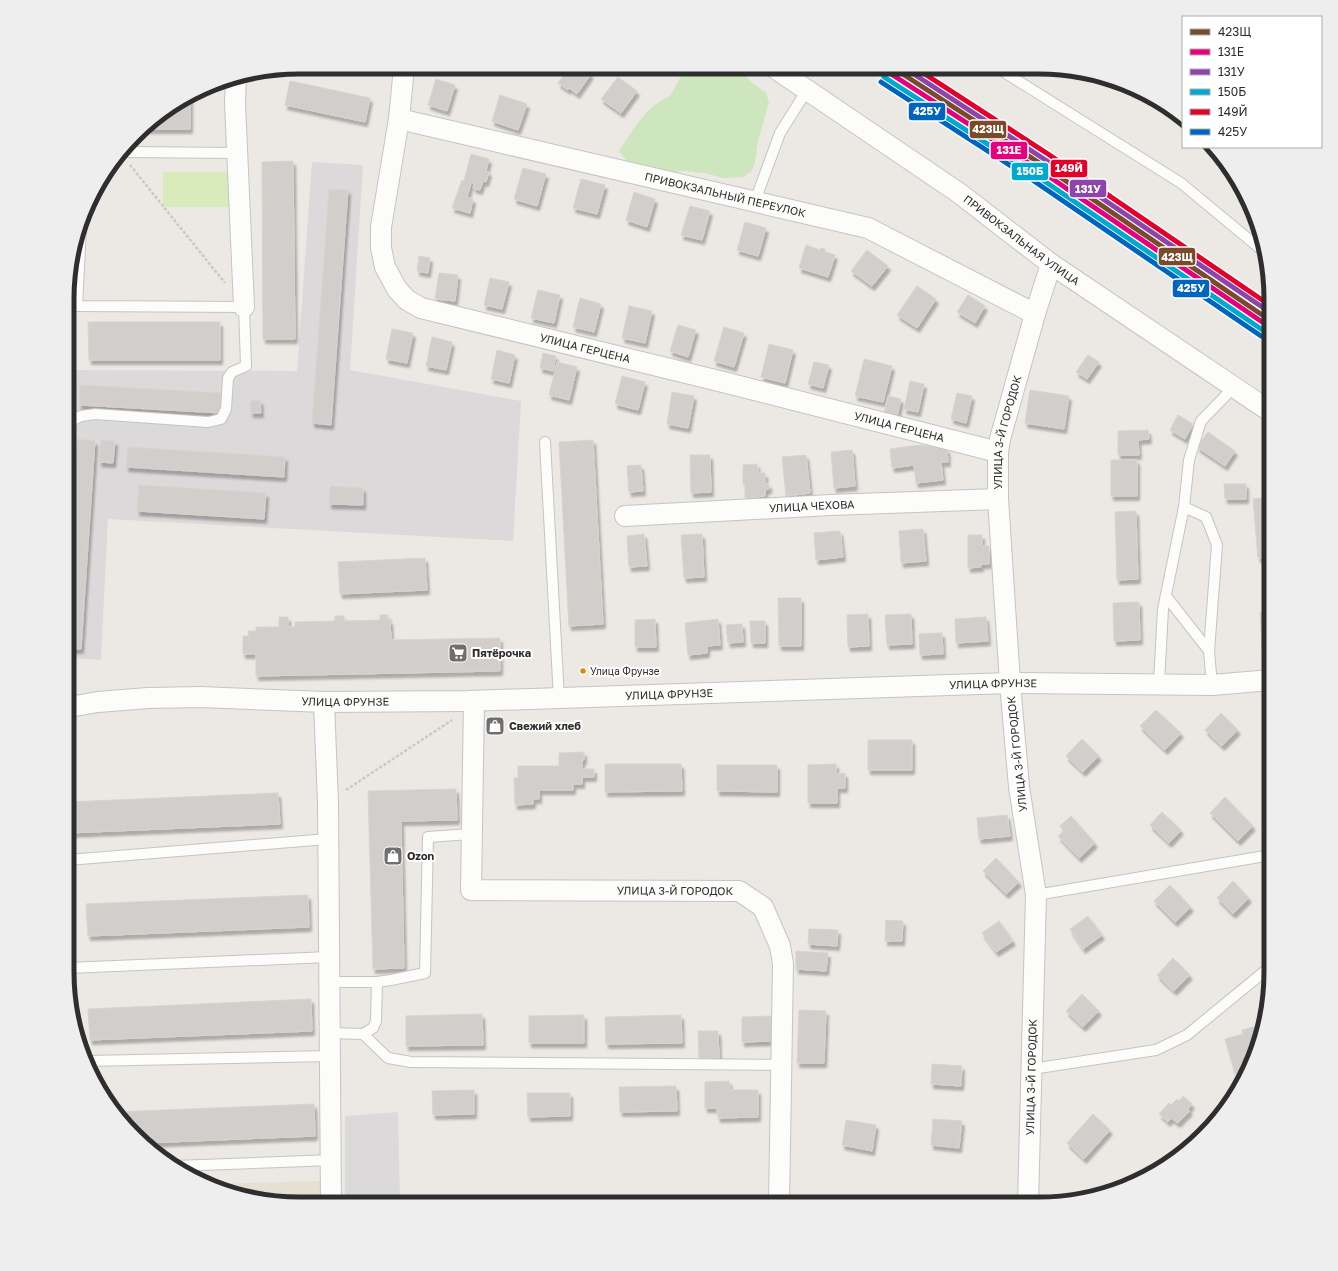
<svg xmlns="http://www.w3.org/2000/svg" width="1338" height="1271" viewBox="0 0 1338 1271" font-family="'Golos Text',sans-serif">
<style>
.industrial{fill:#dcd9db}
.education{fill:#e6e0d3}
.green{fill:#cee6be}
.pitch{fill:#d9eabb}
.building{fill:#d1cecb;stroke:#d7d4d0;filter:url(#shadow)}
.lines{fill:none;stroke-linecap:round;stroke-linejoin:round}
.service-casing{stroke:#c5c4c5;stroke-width:12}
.minor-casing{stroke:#c5c4c5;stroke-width:22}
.path{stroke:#c9c9c8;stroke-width:2.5;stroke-dasharray:3 2;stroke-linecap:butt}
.service{stroke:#fcfcfb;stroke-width:10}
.minor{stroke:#fcfcfb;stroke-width:20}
.rail-1-casing{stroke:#fff;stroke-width:8}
.rail-2-casing{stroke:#fff;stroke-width:8}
.rail-3-casing{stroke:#fff;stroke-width:8}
.rail-4-casing{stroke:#fff;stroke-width:8}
.rail-5-casing{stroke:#fff;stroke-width:8}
.rail-6-casing{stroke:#fff;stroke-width:8}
.rail-1{stroke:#7a4b2a;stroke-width:5}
.rail-2{stroke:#e5007d;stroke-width:5}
.rail-3{stroke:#8e44ad;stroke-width:5}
.rail-4{stroke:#00a9ce;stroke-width:5}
.rail-5{stroke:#e4002b;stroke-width:5}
.rail-6{stroke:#0065bd;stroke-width:5}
.bus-dot{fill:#cf8e09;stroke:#fff;stroke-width:1.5}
.labels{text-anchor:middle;stroke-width:4;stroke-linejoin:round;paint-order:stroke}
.bus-label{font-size:10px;fill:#2e2e2e;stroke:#fff;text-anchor:start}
.street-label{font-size:11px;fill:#2e2e2e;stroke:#fff}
.poi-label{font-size:11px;font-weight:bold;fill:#2e2e2e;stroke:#fff;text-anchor:start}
.rim{fill:none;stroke:#2e2e2e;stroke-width:5}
.line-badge{stroke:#fff;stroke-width:1.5}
.badge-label{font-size:11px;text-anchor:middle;font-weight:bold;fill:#fff}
</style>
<defs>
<filter id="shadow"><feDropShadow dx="2.5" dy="4.5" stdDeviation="1" flood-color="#0004"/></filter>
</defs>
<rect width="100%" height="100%" fill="#ece8e4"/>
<path class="industrial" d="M312,162l51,3 -13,205 171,31 -8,140 -405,-22 -7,141 -32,-2 2,-251 2,-37 224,1z
M398,1112l2,92h-55v-88z"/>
<path class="education" d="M320,1181v23h-36l-73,-20z"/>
<path class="green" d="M686,67h53l11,14 16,12 3,9 -11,39 -3,21 -4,10 -8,5 -20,1 -18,-5 -21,-2 -21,2 -29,-7 -8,-6 -7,-9c14,-21 27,-45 51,-55z"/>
<path class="pitch" d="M163,172h67v35h-67z"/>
<path class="building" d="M572,67h16l-2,4 5,3 -14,20 -8,-6 -1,2 -10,-7 6,-8 2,1z
M618,77l19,14 -16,22 -20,-14z
M436,79l19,6 -8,26 -19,-6z
M290,81l80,17 -5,24 -80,-17z
M500,95l27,9 -9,26 -26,-9z
M190,99v30h-48l4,-5z
M471,154l18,5 -3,12 3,1 -3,10 -3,-1 -3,9 -7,-2 1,-4 -3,-1 -4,14 6,2 -3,14 -18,-5 10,-28 2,1z
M293,161l2,178h-32l-1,-177z
M523,168l23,6 -9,32 -23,-7z
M581,179l24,6 -8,29 -24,-6z
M329,189l19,1 -17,235 -19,-2z
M634,192l21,7 -8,28 -21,-7z
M690,206l20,5 -8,29 -21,-5z
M745,222l21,6 -8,28 -21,-6z
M806,245l14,5 1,-2 4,1v3l10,3 -7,22 -29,-9z
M867,250l21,16 -16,20 -21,-15z
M419,256l11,2 -2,15 -11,-2z
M439,273l19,2 -3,26 -20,-2z
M490,278l19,4 -7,27 -18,-4z
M917,286l19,13 -19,29 -20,-13z
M538,290l22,5 -6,28 -23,-5z
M968,295l17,11 -10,17 -18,-11z
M580,298l21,6 -7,28 -21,-5z
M629,306l23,5 -7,32 -23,-5z
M88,322h132v38h-131z
M678,325l18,5 -8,27 -18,-6z
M724,327l20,6 -10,34 -20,-6z
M392,329l21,4 -6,30 -21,-4z
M432,337l20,5 -6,28 -20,-4z
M769,344l24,6 -8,33 -24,-6z
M497,350l18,5 -6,28 -18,-4z
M543,353l13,3 -3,15 -13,-3z
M1088,355l11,7 -12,17 -11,-7z
M864,359l28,7 -9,36 -28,-6z
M557,362l20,5 -8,33 -20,-5z
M814,362l15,3 -6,23 -15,-4z
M622,376l23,6 -7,28 -23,-6z
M910,381l14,3 -6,28 -14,-3z
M80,385l141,8 -1,20 -141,-8z
M1030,390l39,6 -5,33 -39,-6z
M672,392l22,4 -6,32 -21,-4z
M957,393l15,3 -6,27 -15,-4z
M888,396l13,3 -4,18 -13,-3z
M260,400l1,13h-10l-1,-12z
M1178,415l15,9 -8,15 -15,-9z
M1148,430l1,9 -11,1 1,15h-21v-24z
M1208,432l27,19 -10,15 -28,-19z
M77,439l18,2 -14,208h-12l1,-97z
M101,440l14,1 -2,22 -14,-1z
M593,440l10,184 -34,2 -10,-184z
M920,445l27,4 1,13h-7l2,18 -27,3 -2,-18 -22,3 -2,-19z
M128,447l157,10 -1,20 -158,-10z
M852,450l3,36 -21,2 -3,-36z
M690,455h20l1,37 -20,1z
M806,455l4,38 -24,3 -4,-39z
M1111,460h26v36h-26z
M757,464l1,9h7v11h4v5l-4,1v6l-20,2v-14h-2v-19z
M641,465l2,26 -14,1 -2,-26z
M1224,484h22v15h-21z
M139,485l127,8 -2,26 -127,-8z
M330,486l33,2v17l-34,-1z
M1271,497v60l-13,1 -5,-59z
M1136,511l2,68 -21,1 -2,-68z
M923,529l3,32 -25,2 -2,-32z
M840,531l3,26 -27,3 -2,-27z
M644,534l3,32 -18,1 -2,-31z
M702,534l2,43 -20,1 -3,-43z
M968,535h14v11h7v18h-8v3l-13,1z
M425,558l2,32 -87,4 -2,-32z
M778,598h23v48h-22z
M1139,602l1,38 -26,1 -1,-38z
M1271,611v52h-8l-3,-51z
M868,614l1,32 -21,1 -1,-32z
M911,614l1,30 -25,1 -2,-30z
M380,615h8v5h2l1,20 109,-2v33l-244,5v-22h-13v-18h6l-1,-5h8v-4h23v-10h9v10h7v-5l40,-1v-5h9v5l36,-1z
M986,617l2,24 -32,2 -1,-24z
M655,619l1,28h-21v-27z
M718,619l2,26 -13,1v7l-19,2 -3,-32z
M750,621h15v22h-14z
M742,624l1,18 -15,1 -2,-18z
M942,633l1,21 -23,1 -1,-21z
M1156,710l25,23 -16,17 -25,-24z
M1221,713l17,17 -16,16 -17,-16z
M1082,739l17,17 -16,16 -17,-16z
M868,740h44v30h-44z
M584,752v8h-2v9h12v8h-12v7h-9v6h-34v9h-6v5l-18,1 -1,-27h4v-12h41v-13z
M605,764h76l1,27 -77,1z
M836,764v10l9,-1v15h-8v15h-29v-38z
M717,765h60v27l-60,-1z
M456,789l1,31 -56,1 3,147 -31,1 -5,-178z
M278,793l2,31 -212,9v-31z
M1225,797l28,29 -15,15 -28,-28z
M1162,812l19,18 -12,13 -19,-18z
M1007,815l3,21 -31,3 -2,-21z
M1071,816l24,27 -16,15 -21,-22 6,-5 -4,-5z
M996,858l23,24 -13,12 -23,-23z
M1233,881l16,17 -16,16 -16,-16z
M1170,885l21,22 -16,15 -21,-21z
M308,895l1,32 -221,9 -2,-32z
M1088,916l14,19 -19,14 -13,-20z
M886,920l17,1 -1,20h-17z
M999,921l14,20 -17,11 -14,-19z
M809,929l29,1 -1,16 -29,-2z
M796,951l32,2 -2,18 -30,-2z
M1173,958l17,17 -16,16 -17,-16z
M1082,994l17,17 -16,16 -17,-16z
M311,999l1,32 -222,9 -2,-31z
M799,1010l27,1 -2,52h-27z
M482,1014l1,31 -77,1v-30z
M584,1015v28h-55v-27z
M681,1015l1,28 -76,1 -1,-27z
M772,1016v25l-30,1v-25z
M1261,1025l-13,45 -13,4 -10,-35 18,-5 -1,-4z
M698,1031h20l1,27h-20z
M932,1064l30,2 -1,20 -30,-2z
M729,1081l1,9h28v27l-40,1 -1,-10h-12v-26z
M676,1086l1,25 -57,1 -1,-25z
M474,1090v24l-41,1 -1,-24z
M527,1093h43v23l-42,1z
M1183,1096l9,8 -4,5 2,2 -12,12 -7,-5 -3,4 -9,-8 10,-11 2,2 6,-6 2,2z
M314,1104l1,32 -171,7 -30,-31z
M1093,1114l17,16 -26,29 -17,-16z
M933,1119l29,2 -3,27 -28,-3z
M846,1120l30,5 -4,26 -30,-6z"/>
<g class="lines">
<g class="service-casing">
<path id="service" d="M996,67l185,116 82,68
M123,152l114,1
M755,201l25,-68 27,-43
M71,421l10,-5 14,-2 113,8 13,-3 5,-10 2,-31 4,-6 14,-6 -2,-59 -167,-1 4,-77
M545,442l14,257
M1166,596l43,55
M1159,683l4,-74 21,-102
M1212,685l-3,-34 8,-106 -11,-28 -22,-10 5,-47 12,-39 33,-34
M68,860l260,-21
M1036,895l235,-40
M68,968l261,-11
M330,982h47l14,-2 34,-7 3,-136 43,-3
M330,1033l33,1 25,24 23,4 370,3
M363,1034l10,-6 3,-7 1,-39
M87,1061l244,-5
M1032,1069l124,-19 31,-15 84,-69
M174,1166l158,-6"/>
</g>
<g class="minor-casing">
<g id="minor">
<path id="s1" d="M404,67l-5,52 -18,108v21l4,19 12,22 10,11 14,8 302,74 275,70"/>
<path id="s2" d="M773,67l186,126 92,71 220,148"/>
<path d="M236,77l-1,26 9,204"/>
<path id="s3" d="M399,119l469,109 167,86"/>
<path id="s4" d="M625,516l206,-11 167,-6"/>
<path id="s5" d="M474,701l-3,189 268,1 24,16 17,39 3,18 -4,240"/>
<path d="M324,702l4,101 3,401"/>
<path id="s6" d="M69,707l29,-5 50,-4 52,-1 124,5 143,-1 543,-18 202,2 59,-5"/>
<path id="s7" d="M1028,1204l8,-309 -17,-108 -9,-104 -12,-184v-47l2,-13 35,-125 16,-50"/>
</g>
</g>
<path class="path" d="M130,165l95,118
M346,790l106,-70"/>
<use href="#service" class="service"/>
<use href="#minor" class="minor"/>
<g class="rail-1-casing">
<path id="rail-1" d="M892,67l149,97 230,157"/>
</g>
<g class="rail-2-casing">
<path id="rail-2" d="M888,72l150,97 230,157"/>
</g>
<g class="rail-3-casing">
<path id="rail-3" d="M903,67l141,92 227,154"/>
</g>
<g class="rail-4-casing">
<path id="rail-4" d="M884,77l150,97 230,157"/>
</g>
<g class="rail-5-casing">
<path id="rail-5" d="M914,67l134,87 223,152"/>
</g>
<g class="rail-6-casing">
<path id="rail-6" d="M881,82l150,97 230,157"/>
</g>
<use href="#rail-1" class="rail-1"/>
<use href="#rail-2" class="rail-2"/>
<use href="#rail-3" class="rail-3"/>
<use href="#rail-4" class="rail-4"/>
<use href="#rail-5" class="rail-5"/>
<use href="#rail-6" class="rail-6"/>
</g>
<defs>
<g id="supermarket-square" transform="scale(1)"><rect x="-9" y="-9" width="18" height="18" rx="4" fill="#706f6e" stroke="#fff"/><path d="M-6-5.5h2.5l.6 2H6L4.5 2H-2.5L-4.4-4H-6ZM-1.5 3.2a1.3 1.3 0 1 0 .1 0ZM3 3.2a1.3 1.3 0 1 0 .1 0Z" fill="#fff"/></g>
<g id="shop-square" transform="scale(1)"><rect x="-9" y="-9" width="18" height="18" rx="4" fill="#706f6e" stroke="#fff"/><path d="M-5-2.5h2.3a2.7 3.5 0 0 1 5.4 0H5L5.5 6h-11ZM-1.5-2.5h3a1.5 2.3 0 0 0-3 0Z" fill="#fff"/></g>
</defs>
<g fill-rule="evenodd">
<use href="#supermarket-square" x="458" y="653"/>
<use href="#shop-square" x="495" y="726"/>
<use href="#shop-square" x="393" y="856"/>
</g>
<circle class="bus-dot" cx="583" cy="671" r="3.5"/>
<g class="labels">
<g class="bus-label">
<text x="590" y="675">Улица Фрунзе</text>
</g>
<g class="street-label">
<text dy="4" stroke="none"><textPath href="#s3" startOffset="335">ПРИВОКЗАЛЬНЫЙ ПЕРЕУЛОК</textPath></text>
<text dy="4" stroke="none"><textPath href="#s2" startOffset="303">ПРИВОКЗАЛЬНАЯ УЛИЦА</textPath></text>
<text dy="4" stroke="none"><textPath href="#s1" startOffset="427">УЛИЦА ГЕРЦЕНА</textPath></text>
<text dy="4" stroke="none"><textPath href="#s1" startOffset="751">УЛИЦА ГЕРЦЕНА</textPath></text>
<text dy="4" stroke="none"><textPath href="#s7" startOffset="775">УЛИЦА 3-Й ГОРОДОК</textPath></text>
<text dy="4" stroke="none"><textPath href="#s4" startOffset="187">УЛИЦА ЧЕХОВА</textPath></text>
<text dy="4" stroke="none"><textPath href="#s6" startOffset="925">УЛИЦА ФРУНЗЕ</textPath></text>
<text dy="4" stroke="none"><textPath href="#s6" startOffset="601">УЛИЦА ФРУНЗЕ</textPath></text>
<text dy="4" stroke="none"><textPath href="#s6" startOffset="277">УЛИЦА ФРУНЗЕ</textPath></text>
<text transform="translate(1017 754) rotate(-96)" y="4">УЛИЦА 3-Й ГОРОДОК</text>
<text dy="4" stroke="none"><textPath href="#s5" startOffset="393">УЛИЦА 3-Й ГОРОДОК</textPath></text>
<text dy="4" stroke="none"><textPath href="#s7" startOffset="127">УЛИЦА 3-Й ГОРОДОК</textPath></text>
</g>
<g class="poi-label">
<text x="472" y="657">Пятёрочка</text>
<text x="509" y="730">Свежий хлеб</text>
<text x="407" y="860">Ozon</text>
</g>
</g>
<path d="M0 0H1338V1271H0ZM299 74H1039A225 225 0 0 1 1264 299V972A225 225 0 0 1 1039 1197H299A225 225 0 0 1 74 972V299A225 225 0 0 1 299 74Z" fill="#eee" fill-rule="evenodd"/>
<path class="rim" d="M299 74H1039A225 225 0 0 1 1264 299V972A225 225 0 0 1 1039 1197H299A225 225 0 0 1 74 972V299A225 225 0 0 1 299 74Z"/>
<g class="line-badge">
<rect x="908" y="102" width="38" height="19" rx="4" fill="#0065bd"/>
<rect x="969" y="120" width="38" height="19" rx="4" fill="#7a4b2a"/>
<rect x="990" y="141" width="38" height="19" rx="4" fill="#e5007d"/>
<rect x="1050" y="159" width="38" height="19" rx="4" fill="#e4002b"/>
<rect x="1011" y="162" width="38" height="19" rx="4" fill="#00a9ce"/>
<rect x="1069" y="179" width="38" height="19" rx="4" fill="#8e44ad"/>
<rect x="1158" y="247" width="38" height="19" rx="4" fill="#7a4b2a"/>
<rect x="1172" y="279" width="38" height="19" rx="4" fill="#0065bd"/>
</g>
<g class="badge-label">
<text x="927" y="115">425У</text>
<text x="988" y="133">423Щ</text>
<text x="1009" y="154">131Е</text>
<text x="1069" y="172">149Й</text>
<text x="1030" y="175">150Б</text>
<text x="1088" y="193">131У</text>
<text x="1177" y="261">423Щ</text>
<text x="1191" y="292">425У</text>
</g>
<rect x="1182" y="16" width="140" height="132" fill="#ffffff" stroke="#ababab"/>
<rect x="1190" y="29" width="20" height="6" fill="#7a4b2a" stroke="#ababab"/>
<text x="1218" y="36" font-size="12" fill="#2e2e2e">423Щ</text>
<rect x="1190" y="49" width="20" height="6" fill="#e5007d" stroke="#ababab"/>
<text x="1218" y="56" font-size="12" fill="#2e2e2e">131Е</text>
<rect x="1190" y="69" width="20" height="6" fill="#8e44ad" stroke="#ababab"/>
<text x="1218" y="76" font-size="12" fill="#2e2e2e">131У</text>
<rect x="1190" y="89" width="20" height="6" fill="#00a9ce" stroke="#ababab"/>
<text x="1218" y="96" font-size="12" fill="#2e2e2e">150Б</text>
<rect x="1190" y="109" width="20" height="6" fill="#e4002b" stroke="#ababab"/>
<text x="1218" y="116" font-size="12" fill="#2e2e2e">149Й</text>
<rect x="1190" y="129" width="20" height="6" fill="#0065bd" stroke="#ababab"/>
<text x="1218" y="136" font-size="12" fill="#2e2e2e">425У</text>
</svg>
